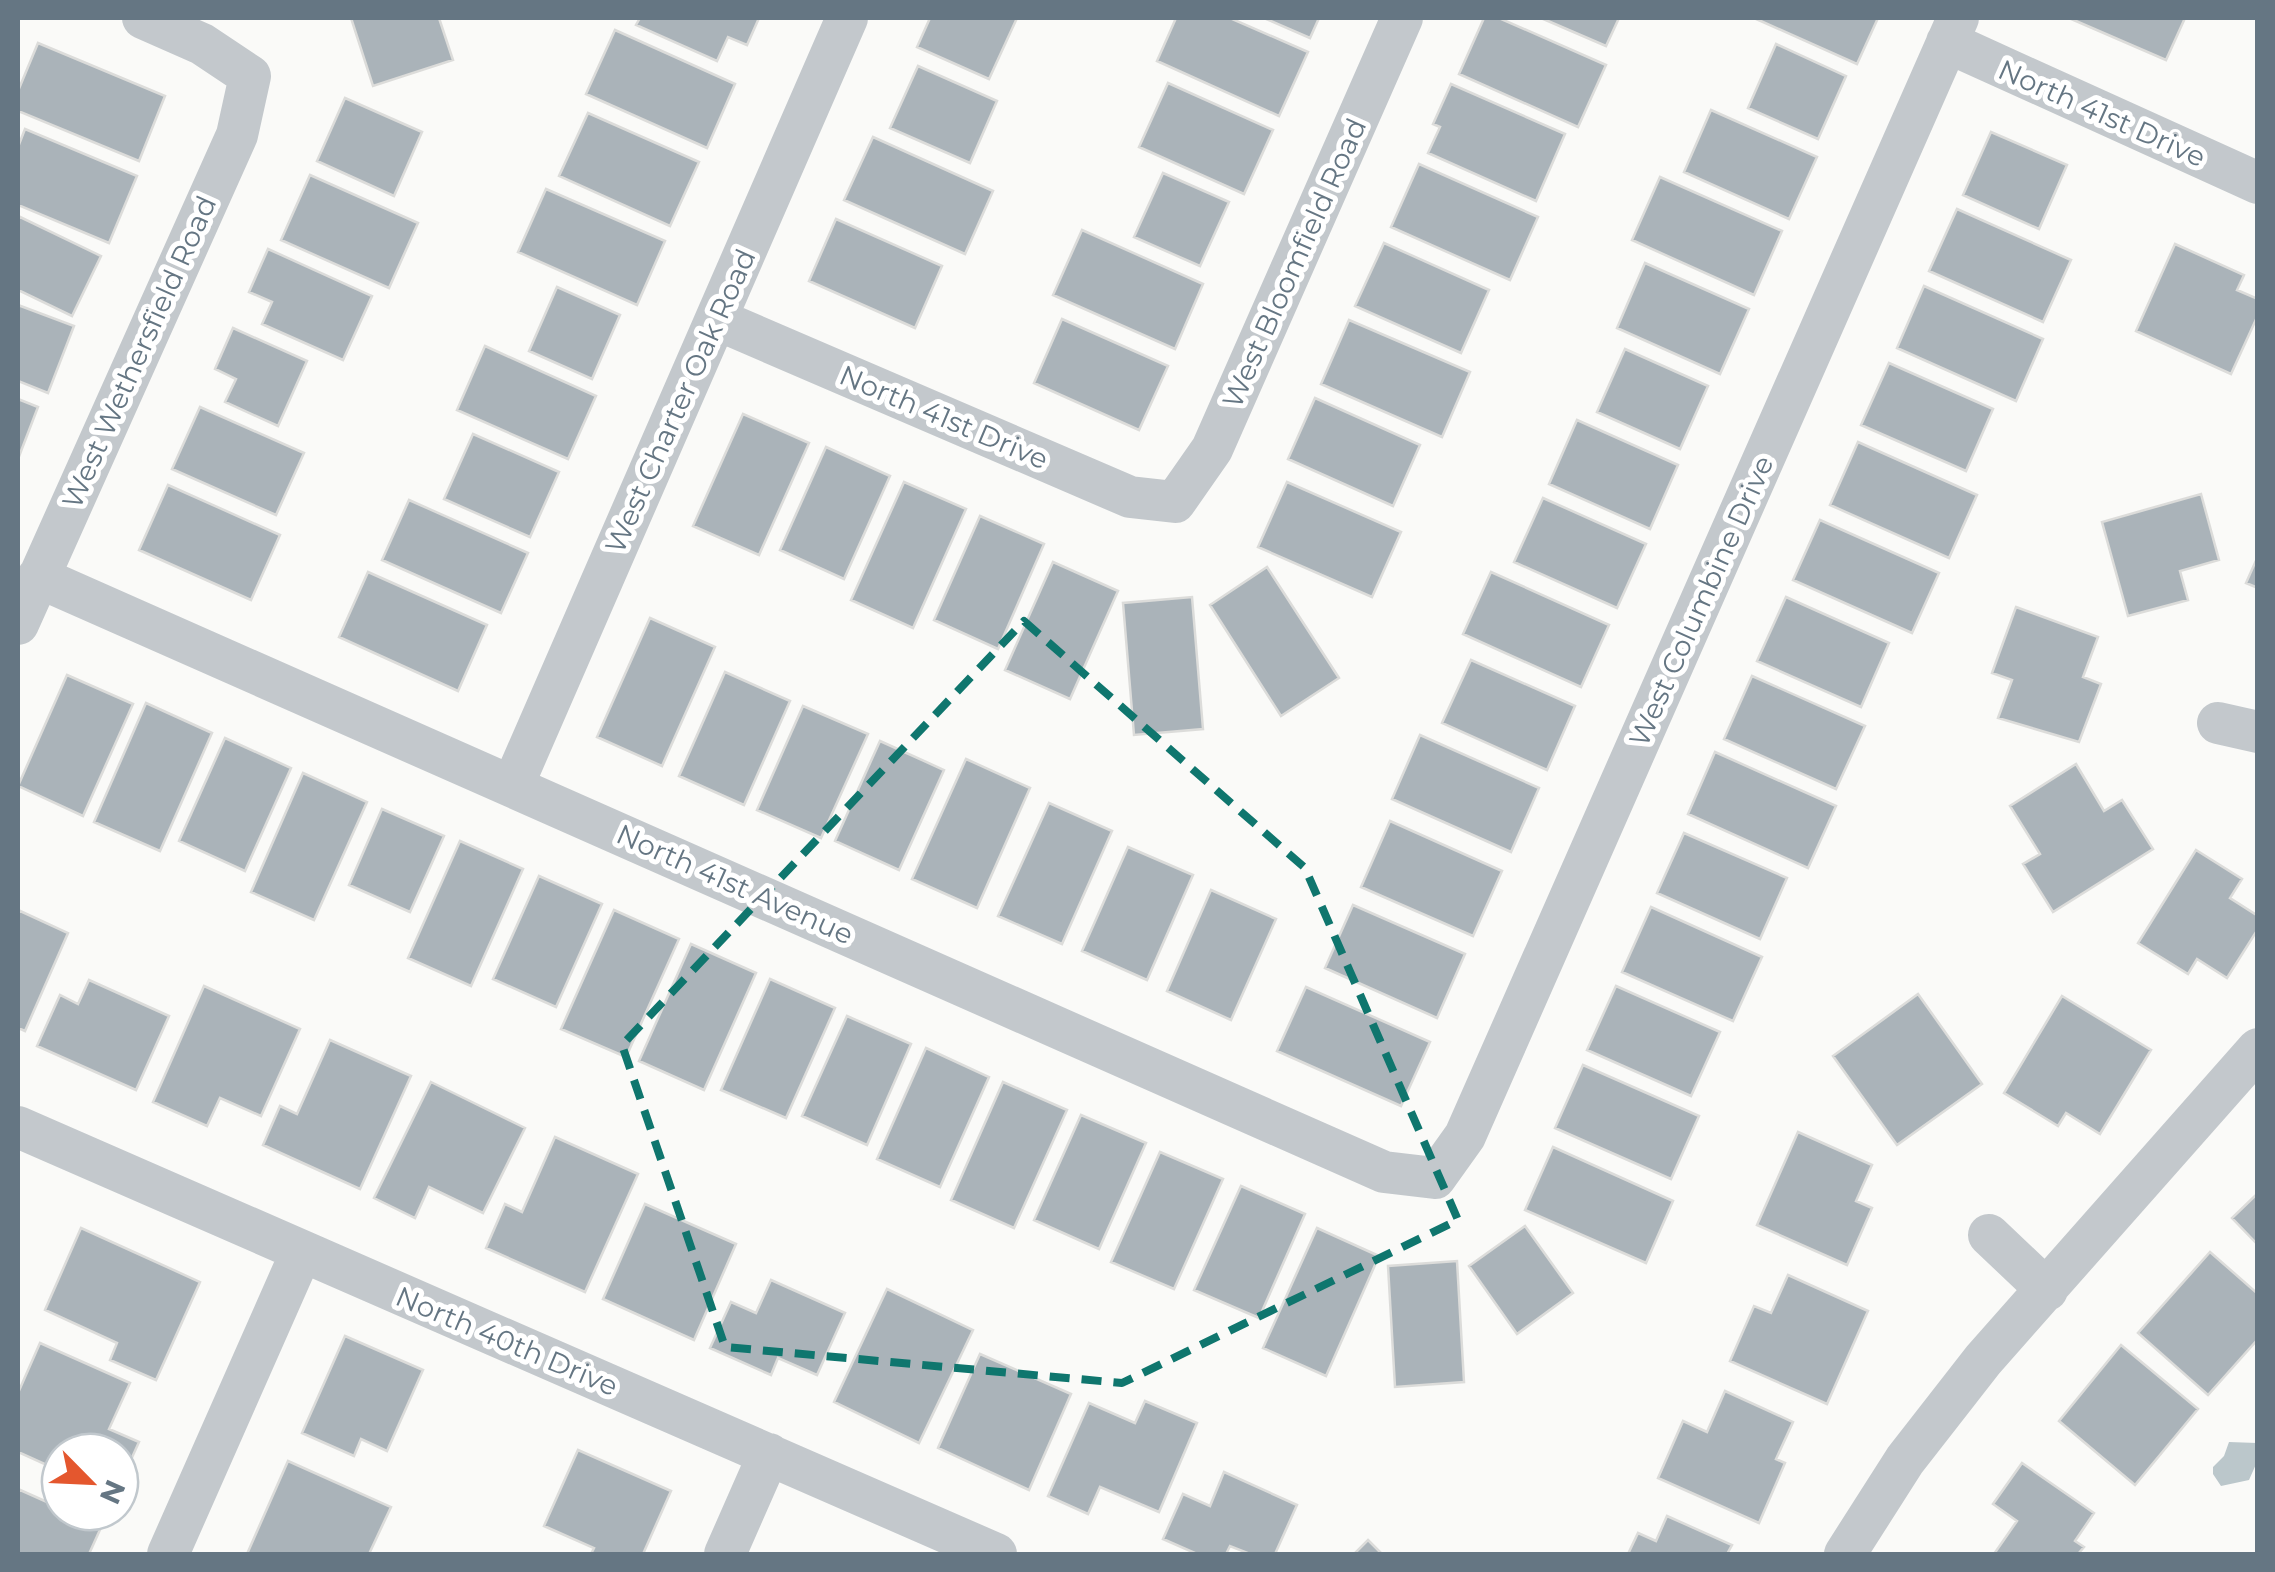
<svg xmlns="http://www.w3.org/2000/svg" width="2275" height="1572" viewBox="0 0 2275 1572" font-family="Montserrat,sans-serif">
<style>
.water{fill:#bbc7cb}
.building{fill:#aab3b9;stroke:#dcdcda;stroke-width:2.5}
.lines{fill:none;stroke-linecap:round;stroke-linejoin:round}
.minor{stroke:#c3c8cc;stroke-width:42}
.marked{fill:none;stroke:#0f766e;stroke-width:8;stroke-dasharray:20 12;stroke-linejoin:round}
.labels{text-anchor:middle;stroke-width:10;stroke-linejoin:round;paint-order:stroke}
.street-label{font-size:28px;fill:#657683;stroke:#fff}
</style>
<rect width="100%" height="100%" fill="#fafaf8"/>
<path class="water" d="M2229,1442l28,1v19l-8,18 -28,6 -8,-12v-7l11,-11z"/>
<path class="building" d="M351,18h88l14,42 -80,26z
M640,18h119l-12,27 -19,-8 -11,24 -81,-36z
M930,18h87l-28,61 -72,-32z
M1176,18h54l78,34 -29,64 -122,-55z
M1264,18h55l-9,20z
M1484,18h15l107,47 -28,62 -119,-53z
M1541,18h78l-13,28z
M1754,18h124l-21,46z
M2069,18h116l-19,42z
M615,30l120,54 -28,64 -121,-54z
M38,43l127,53 -26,65 -121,-50v-20z
M1776,44l70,32 -28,63 -70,-31z
M918,66l79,35 -27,62 -80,-35z
M1168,83l105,47 -29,64 -105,-47z
M1451,84l114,50 -29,67 -108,-48 12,-26 -7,-3z
M345,98l77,34 -28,64 -77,-35z
M1711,110l106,47 -28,62 -105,-47z
M588,113l111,49 -29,64 -111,-50z
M25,129l112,47 -28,67 -91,-38v-58z
M1991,132l76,33 -28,64 -76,-34z
M873,137l120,54 -28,63 -121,-54z
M1419,164l119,53 -28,63 -119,-53z
M1163,173l66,29 -29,64 -66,-29z
M310,175l108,48 -29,65 -108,-48z
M1660,177l122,54 -28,64 -122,-55z
M546,189l119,52 -28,64 -119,-53z
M1957,209l114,51 -28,62 -114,-51z
M18,216l83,40 -29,60 -54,-26z
M836,219l106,47 -27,62 -106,-47z
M1082,230l121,54 -28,65 -122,-54z
M1384,243l105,47 -28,63 -106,-47z
M2175,244l69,31 -7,15 21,9v16l-27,59 -95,-43z
M268,249l104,47 -29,64 -81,-36 10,-22 -23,-10z
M1645,263l104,46 -29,65 -103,-46z
M1924,286l119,53 -27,62 -119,-53z
M557,287l63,28 -28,64 -63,-28z
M18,305l56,21 -26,67 -30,-12z
M1062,319l106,47 -29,64 -105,-47z
M1349,320l121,52 -28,65 -121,-53z
M233,328l74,33 -29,65 -53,-24 11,-23 -21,-10z
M485,346l111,50 -28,63 -111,-49z
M1625,349l83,37 -28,63 -83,-37z
M1889,363l104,46 -27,62 -105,-46z
M1315,398l105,47 -27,61 -105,-47z
M18,399l20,8 -20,52z
M200,407l104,46 -28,62 -104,-46z
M743,414l66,29 -50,112 -66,-29z
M1577,420l101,45 -28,64 -101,-45z
M473,434l86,38 -29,65 -86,-38z
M1858,442l119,53 -28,63 -119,-53z
M826,447l64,29 -46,103 -64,-29z
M904,482l62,27 -53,119 -62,-28z
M1287,482l114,50 -29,65 -114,-50z
M168,485l112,50 -29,65 -112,-50z
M2201,494l18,66 -39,11 8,29 -60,16 -26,-94z
M1543,498l103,46 -29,64 -103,-46z
M409,500l119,53 -27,60 -119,-53z
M980,516l64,28 -46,105 -64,-29z
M1820,520l119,53 -27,60 -119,-53z
M2258,556v32l-12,-5z
M1053,562l65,29 -48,108 -65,-29z
M1267,567l72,111 -58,38 -71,-111z
M368,572l119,53 -29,66 -119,-54z
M1491,572l118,53 -28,62 -118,-53z
M1192,597l11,132 -69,6 -11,-132z
M1786,597l103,46 -28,64 -104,-46z
M2016,607l82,30 -15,40 18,7 -22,58 -81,-24 14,-38 -20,-7z
M650,618l65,29 -53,119 -65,-29z
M1471,660l104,46 -28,64 -105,-47z
M725,672l65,29 -46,104 -65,-29z
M67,675l66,29 -50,112 -65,-30z
M1752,676l113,50 -29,63 -112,-50z
M146,703l66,30 -52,118 -66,-29z
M803,706l65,28 -47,104 -64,-28z
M1420,735l119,53 -28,64 -119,-53z
M225,738l66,30 -46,103 -66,-30z
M880,741l64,29 -45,100 -64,-29z
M1715,752l121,54 -28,62 -120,-54z
M966,759l64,29 -53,120 -65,-29z
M2076,764l28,47 18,-11 31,49 -100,63 -30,-48 17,-10 -30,-48z
M303,773l64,29 -53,118 -63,-28z
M1049,803l63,28 -50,113 -64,-28z
M382,809l62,27 -34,76 -61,-27z
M1390,821l112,50 -29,65 -112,-49z
M1684,833l103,45 -27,61 -103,-46z
M460,841l63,28 -52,117 -63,-28z
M1128,847l65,28 -46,105 -65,-29z
M2196,850l46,29 -12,19 28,18v13l-31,49 -30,-19 -9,15 -50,-31z
M539,876l63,28 -46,103 -63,-28z
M1211,890l65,29 -45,101 -64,-29z
M1353,905l112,49 -28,64 -112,-50z
M1651,907l111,50 -29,64 -111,-49z
M18,910l50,23 -43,98 -7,-3z
M614,910l65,29 -53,118 -65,-28z
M691,944l65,29 -52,117 -65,-29z
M770,979l65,29 -49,110 -65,-28z
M89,980l80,36 -33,74 -99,-44 23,-51 18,9z
M204,986l96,43 -39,87 -41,-18 -13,28 -54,-24z
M1616,986l104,46 -29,64 -104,-46z
M1306,987l124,55 -29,64 -124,-55z
M1918,994l64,90 -85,61 -64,-89z
M2062,996l89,54 -51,84 -34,-21 -8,13 -54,-33z
M847,1016l64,28 -44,101 -65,-29z
M330,1040l81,36 -51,113 -97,-44 17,-39 17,8z
M926,1048l63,29 -49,110 -63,-28z
M1583,1065l116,51 -28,63 -116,-51z
M431,1082l94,46 -42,85 -54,-26 -14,31 -41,-20z
M1003,1082l64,28 -53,118 -63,-28z
M1081,1115l65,28 -47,106 -65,-29z
M1798,1132l74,33 -16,36 16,7 -25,57 -90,-40z
M555,1137l83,37 -53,118 -99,-44 19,-44 17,8z
M1553,1147l120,54 -27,62 -121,-53z
M1160,1152l63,27 -49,110 -63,-27z
M1241,1186l64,28 -46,104 -65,-28z
M2258,1193v52l-26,-27z
M645,1204l91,40 -42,96 -91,-41z
M1525,1226l48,67 -56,41 -48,-68z
M81,1228l119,54 -44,98 -46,-20 7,-17 -72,-33z
M1317,1228l62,28 -53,120 -63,-28z
M2210,1252l48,42v45l-50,56 -70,-62z
M1457,1261l7,121 -69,5 -7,-121z
M1788,1275l80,36 -41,93 -97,-43 24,-55 17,7z
M771,1280l74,33 -28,62 -39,-17 -7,17 -61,-27 21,-46 25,11z
M887,1289l86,41 -54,113 -85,-41z
M345,1336l78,34 -36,81 -26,-12 -7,17 -52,-23z
M40,1343l90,40 -21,46 30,13 -19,42v-32h-60v19l-42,-19v-59z
M2121,1345l77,64 -63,76 -76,-64z
M980,1354l91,40 -42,96 -91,-42z
M1725,1391l68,31 -17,37 9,4 -26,60 -101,-45 25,-57 24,11z
M1145,1401l52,22 -38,89 -59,-25 -12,27 -40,-18 41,-93 46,20z
M578,1450l93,41 -28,63h-52l3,-6 -50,-22z
M288,1461l103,46 -22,47h-122z
M2022,1463l72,50 -19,28 9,6 -6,7h-84l23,-33 -24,-17z
M1224,1472l73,33 -22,49h-25l-20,-8 -4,8h-29l-34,-15 20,-45 27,12z
M55,1484l5,2v26h48l-19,42h-71v-65l29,13z
M1667,1516l65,29 -5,9h-99l10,-21 18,8z
M1368,1540l14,14h-28z"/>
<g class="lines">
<path class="minor" d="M1947,42l311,141
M716,319l414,178 45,5 37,-53 190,-431
M38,577l1346,595 51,6 30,-42 493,-1118
M18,624l219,-489 13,-59 -48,-32 -59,-26
M2218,723l40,9
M513,785l334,-767
M18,1127l978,427
M1989,1235l58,55
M168,1554l133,-301
M725,1554l44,-100
M1845,1554l60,-94 78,-100 275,-311"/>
</g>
<path class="marked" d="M1024,621l281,247 153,352 -336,163 -397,-36 -103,-302z"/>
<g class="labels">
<g class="street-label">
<text transform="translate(2102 113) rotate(24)" y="10">North 41st Drive</text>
<text transform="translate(1294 263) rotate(-66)" y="10">West Bloomfield Road</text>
<text transform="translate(139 352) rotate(-66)" y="10">West Wethersfield Road</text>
<text transform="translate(680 401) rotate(-66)" y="10">West Charter Oak Road</text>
<text transform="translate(944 417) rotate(23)" y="10">North 41st Drive</text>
<text transform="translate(1701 601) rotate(-66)" y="10">West Columbine Drive</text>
<text transform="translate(735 884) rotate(24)" y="10">North 41st Avenue</text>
<text transform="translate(507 1341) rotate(23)" y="10">North 40th Drive</text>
</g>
</g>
<rect width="2275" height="1572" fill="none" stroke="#657683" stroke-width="40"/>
<g transform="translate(90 1482) rotate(114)"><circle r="48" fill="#ffffff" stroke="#c1c8cd" stroke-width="2.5"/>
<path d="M0-8L18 38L0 25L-18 38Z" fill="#e4572e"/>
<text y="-15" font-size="28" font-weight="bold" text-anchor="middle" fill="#657683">N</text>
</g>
</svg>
